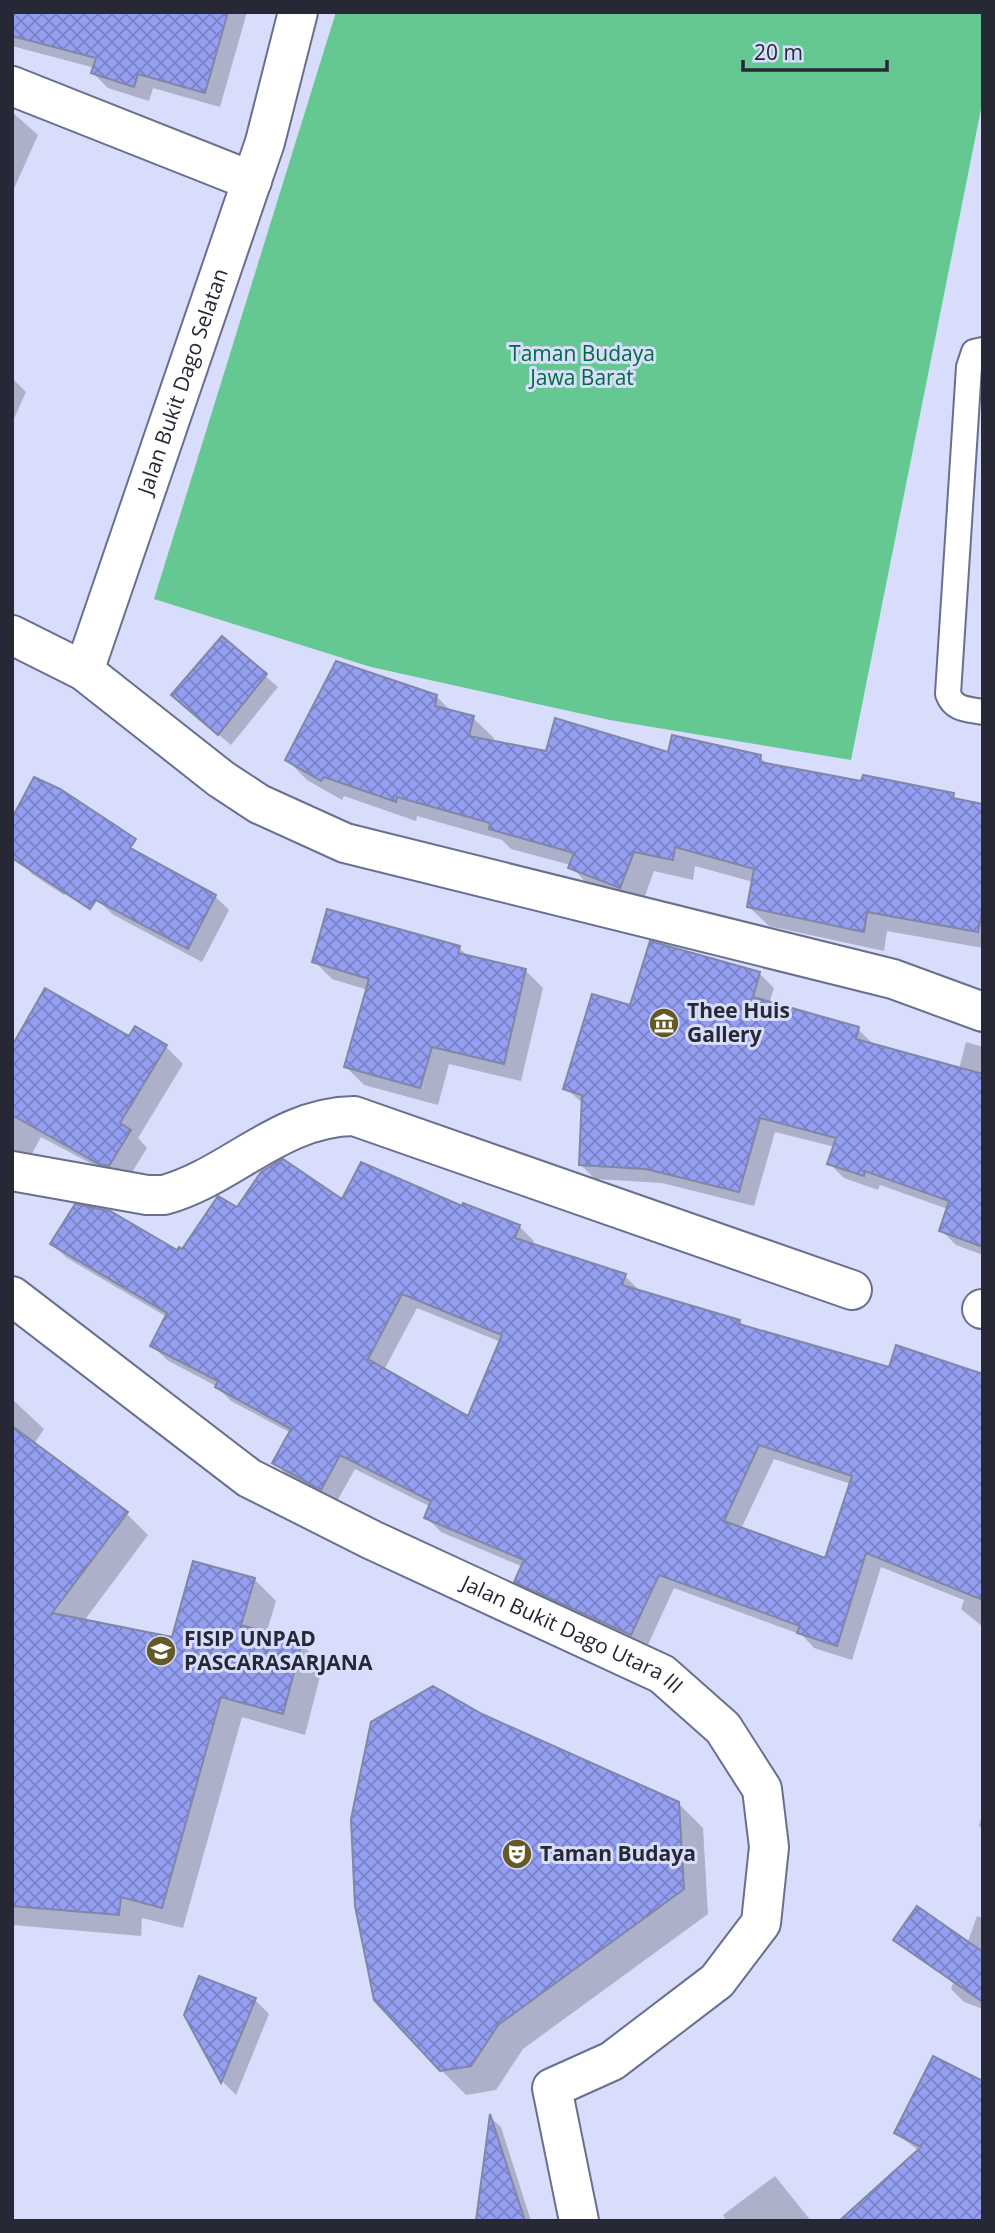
<svg xmlns="http://www.w3.org/2000/svg" width="995" height="2233" viewBox="0 0 995 2233" font-family="'Open Sans',sans-serif">
<style>
.park{fill:#65c791}
.shadow{fill:#0003;fill-rule:evenodd}
.building{fill:url(#building-cross-hatch);stroke:#8086a8;stroke-width:2;fill-rule:evenodd}
.lines{fill:none;stroke-linecap:round;stroke-linejoin:round}
.lane-casing{stroke:#696f8f;stroke-width:28}
.street-casing{stroke:#696f8f;stroke-width:42}
.lane{stroke:#fff;stroke-width:24}
.street{stroke:#fff;stroke-width:38}
.labels{text-anchor:middle;stroke-width:6;stroke-linejoin:round;paint-order:stroke}
.park-label{font-size:21px;fill:#00693f;stroke:#d7ddfb}
.street-label{font-size:21px;fill:#262836;stroke:#d7ddfb}
.poi-label{font-size:21px;font-weight:bold;fill:#262836;stroke:#d7ddfb;text-anchor:start}
</style>
<defs>
<pattern id="building-cross-hatch" width="8" height="8" patternUnits="userSpaceOnUse" patternTransform="scale(1.75)"><rect width="8" height="8" fill="#959ff2"/><path d="M0 0l8 8M0 8l8-8" fill="none" stroke="#7982c5"/></pattern>
</defs>
<rect width="100%" height="100%" fill="#d7ddfb"/>
<path class="park" d="M336,12h647v87l-132,661 -241,-40 -239,-53 -217,-68z"/>
<path class="shadow" d="M12,12h235l-27,95 -67,-19 -4,13 -41,-13 -15,-15 2,-5 -83,-22z
M12,112l26,23 -26,58z
M12,378l14,14 -14,31z
M222,639l56,48 -47,58 -45,-38z
M437,697l15,15 21,6 21,20 -1,4 54,11 213,4 8,8 95,18 1,-6 119,27v144l-96,-17 -3,20 -115,-25 -21,-20 5,-24 -58,-16 -2,14 -39,-9 -13,36 -51,-19 -19,-23 -60,-16 -9,-9 -85,-24 -1,5 -72,-25 -2,4 -35,-20 -20,-20z
M120,835l-56,60 -32,-21 -12,-13z
M215,896l14,14 -27,52 -90,-48 -14,-14z
M459,948l10,9 56,13 18,18 -22,93 -72,-17 -11,41 -74,-20 -18,-18 22,-77 -36,-11 -18,-18z
M759,973l15,15 -5,16 89,25 15,15 86,25 7,-27 17,5v208l-27,-10 -15,-15 7,-21 -68,-24 -2,5 -34,-12 -15,-15 6,-16 -60,-15 -21,74 -92,-23 -67,-4 -15,-15 4,-60 -19,-16 67,-81z
M136,1028l30,19 17,17 -45,74 9,10 -21,34 -85,-45 -12,22 -15,-9 -2,3v-104l118,-11z
M342,1201l121,7 56,18 15,15 -2,4 93,31 15,15 99,30 6,6 145,42 93,8v250l-22,-18 3,-9 -83,-33 -29,93 -38,-12 -12,-13 -128,-47 -28,61 -115,-53 -15,-15 7,-14 -82,-35 -15,-15 5,-10 -76,-38 -19,34 -47,-26 -14,-14 16,-30 -60,-32 -15,-15 -49,-26 -15,-15 15,-28 -100,-59 -15,-14 126,9 59,-43zM417,1308l84,34 -32,76 -85,-48zM774,1459l77,25 -25,76 -85,-31z
M12,1399l32,30 -10,15 92,69 22,22 -64,86 89,18 81,-60 22,22 -10,33 35,10 22,21 -18,70 -63,-18 -59,211 -41,-10 -1,18 -129,-11z
M481,1716l197,87 25,25 5,86 -185,135 -27,41 -30,5 -25,-25z
M983,1812v18l-4,-4z
M977,1916l6,2v91l-19,-7 -13,-13 2,-6 -57,-43 71,4z
M255,2000l14,14 -33,81 -13,-13 -37,-67z
M983,2083l-64,68 -23,-18z
M491,2118l10,9 30,94h-53z
M775,2176l36,45h-84l-4,-6z"/>
<path class="building" d="M12,12h216l-23,81 -67,-19 -4,13 -43,-14 5,-15 -84,-22z
M222,636l45,38 -49,61 -47,-40z
M336,661l101,34 -2,11 39,10 -5,20 77,15 9,-33 113,34 4,-17 89,20 -1,7 101,19 2,-6 91,18 -1,5 30,6v102l-5,26 -111,-20 -3,20 -117,-25 7,-38 -79,-22 -2,13 -39,-8 -14,36 -52,-20 6,-15 -85,-24 1,-6 -93,-26 -1,5 -72,-25 -3,4 -36,-21z
M34,777l26,12 76,50 -6,9 86,47 -28,54 -92,-49 -6,9 -78,-51v-40z
M327,909l133,37 -2,7 68,16 -22,95 -72,-17 -12,41 -76,-21 25,-88 -57,-17z
M650,941l110,31 -7,25 106,30 -3,12 127,35v173l-44,-16 10,-30 -84,-30 -1,5 -37,-12 9,-26 -76,-20 -21,74 -93,-23 -67,-4 3,-70 -19,-6 29,-95 38,11z
M45,988l84,48 6,-10 32,19 -47,78 11,7 -22,36 -10,-2 -87,-49v-69z
M283,1159l59,40 19,-37 101,44 1,-3 57,22 -5,13 111,36 -4,11 118,35 -1,4 150,43 7,-22 87,29v226l-117,-47 -29,93 -40,-13 3,-7 -141,-51 -28,60 -117,-53 10,-22 -100,-42 7,-17 -91,-46 -19,35 -49,-27 19,-34 -76,-42 3,-6 -68,-35 17,-33 -117,-69 25,-40 35,7 67,39 2,-3 3,2 36,-53 19,11 24,-35zM402,1294l100,41 -34,81 -100,-57zM759,1445l93,31 -27,82 -101,-37z
M12,1426l116,86 -76,101 120,24 21,-76 62,17 -14,47 61,17 -19,72 -62,-17 -59,211 -41,-11 -2,18 -107,-9z
M433,1686l49,28 197,88 5,87 -186,136 -27,41 -31,5 -66,-71 -19,-94 -4,-87 20,-97z
M917,1906l66,46v50l-90,-62z
M199,1976l57,22 -35,85 -37,-68z
M933,2056l50,25v140h-144l82,-74 -27,-14z
M490,2114l35,107h-49z"/>
<g class="lines">
<g class="lane-casing">
<path id="lane" d="M983,350l-9,2 -5,15 -21,327c6,16 19,15 35,18"/>
</g>
<g class="street-casing">
<g id="street">
<path d="M12,86l240,95"/>
<path d="M12,635l72,36 137,108 38,25 86,39 548,136 90,33"/>
<path id="s1" d="M84,671l181,-529 33,-130"/>
<path d="M12,1171l135,24h17c68,-19 115,-78 190,-79l498,174"/>
<path id="s2" d="M12,1296l237,182 123,62 290,134 61,54 39,61 7,58 -8,76 -44,58 -105,80 -60,27 27,133"/>
<path d="M982,1309h1"/>
</g>
</g>
<use href="#lane" class="lane"/>
<use href="#street" class="street"/>
</g>
<defs>
<g id="museum-disc" transform="scale(1.575)"><circle r="9.5" fill="#655a27" stroke="#d7ddfb"/><path d="M0-6L6-3V-2H-6V-3ZM-5-1h2V3h-2ZM-1-1h2V3h-2ZM3-1h2V3H3ZM-6 4H6V6H-6Z" fill="#fff"/></g>
<g id="university-disc" transform="scale(1.575)"><circle r="9.5" fill="#655a27" stroke="#d7ddfb"/><path d="M0-5L7-2L0 1L-7-2ZM-4 1L0 2.5L4 1V4Q0 6-4 4Z" fill="#fff"/></g>
<g id="theatre-disc" transform="scale(1.575)"><circle r="9.5" fill="#655a27" stroke="#d7ddfb"/><path d="M-5-5.5Q0-4 5-5.5V0Q5 5 0 6Q-5 5-5 0ZM-3.3-2.5H-1v1.5H-3.3ZM1-2.5H3.3v1.5H1ZM-2.8 1Q0 5.5 2.8 1Z" fill="#fff"/></g>
</defs>
<g fill-rule="evenodd">
<use href="#museum-disc" x="664" y="1023"/>
<use href="#university-disc" x="161" y="1651"/>
<use href="#theatre-disc" x="517" y="1854"/>
</g>
<g class="labels">
<g class="park-label">
<text x="582" y="361">Taman Budaya<tspan x="582" dy="24">Jawa Barat</tspan></text>
</g>
<g class="street-label">
<text dy="7" stroke="none"><textPath href="#s1" startOffset="306">Jalan Bukit Dago Selatan</textPath></text>
<text dy="7" stroke="none"><textPath href="#s2" startOffset="658">Jalan Bukit Dago Utara III</textPath></text>
</g>
<g class="poi-label">
<text x="687" y="1018">Thee Huis<tspan x="687" dy="24">Gallery</tspan></text>
<text x="184" y="1646">FISIP UNPAD<tspan x="184" dy="24">PASCARASARJANA</tspan></text>
<text x="540" y="1861">Taman Budaya</text>
</g>
</g>
<rect width="995" height="2233" fill="none" stroke="#262836" stroke-width="28"/>
<path d="M743 60v10h144v-10" fill="none" stroke="#262836" stroke-width="3.5"/>
<text x="754" y="60" font-size="21" fill="#262836" stroke="#d7ddfb" stroke-width="5" paint-order="stroke">20 m</text>
</svg>
